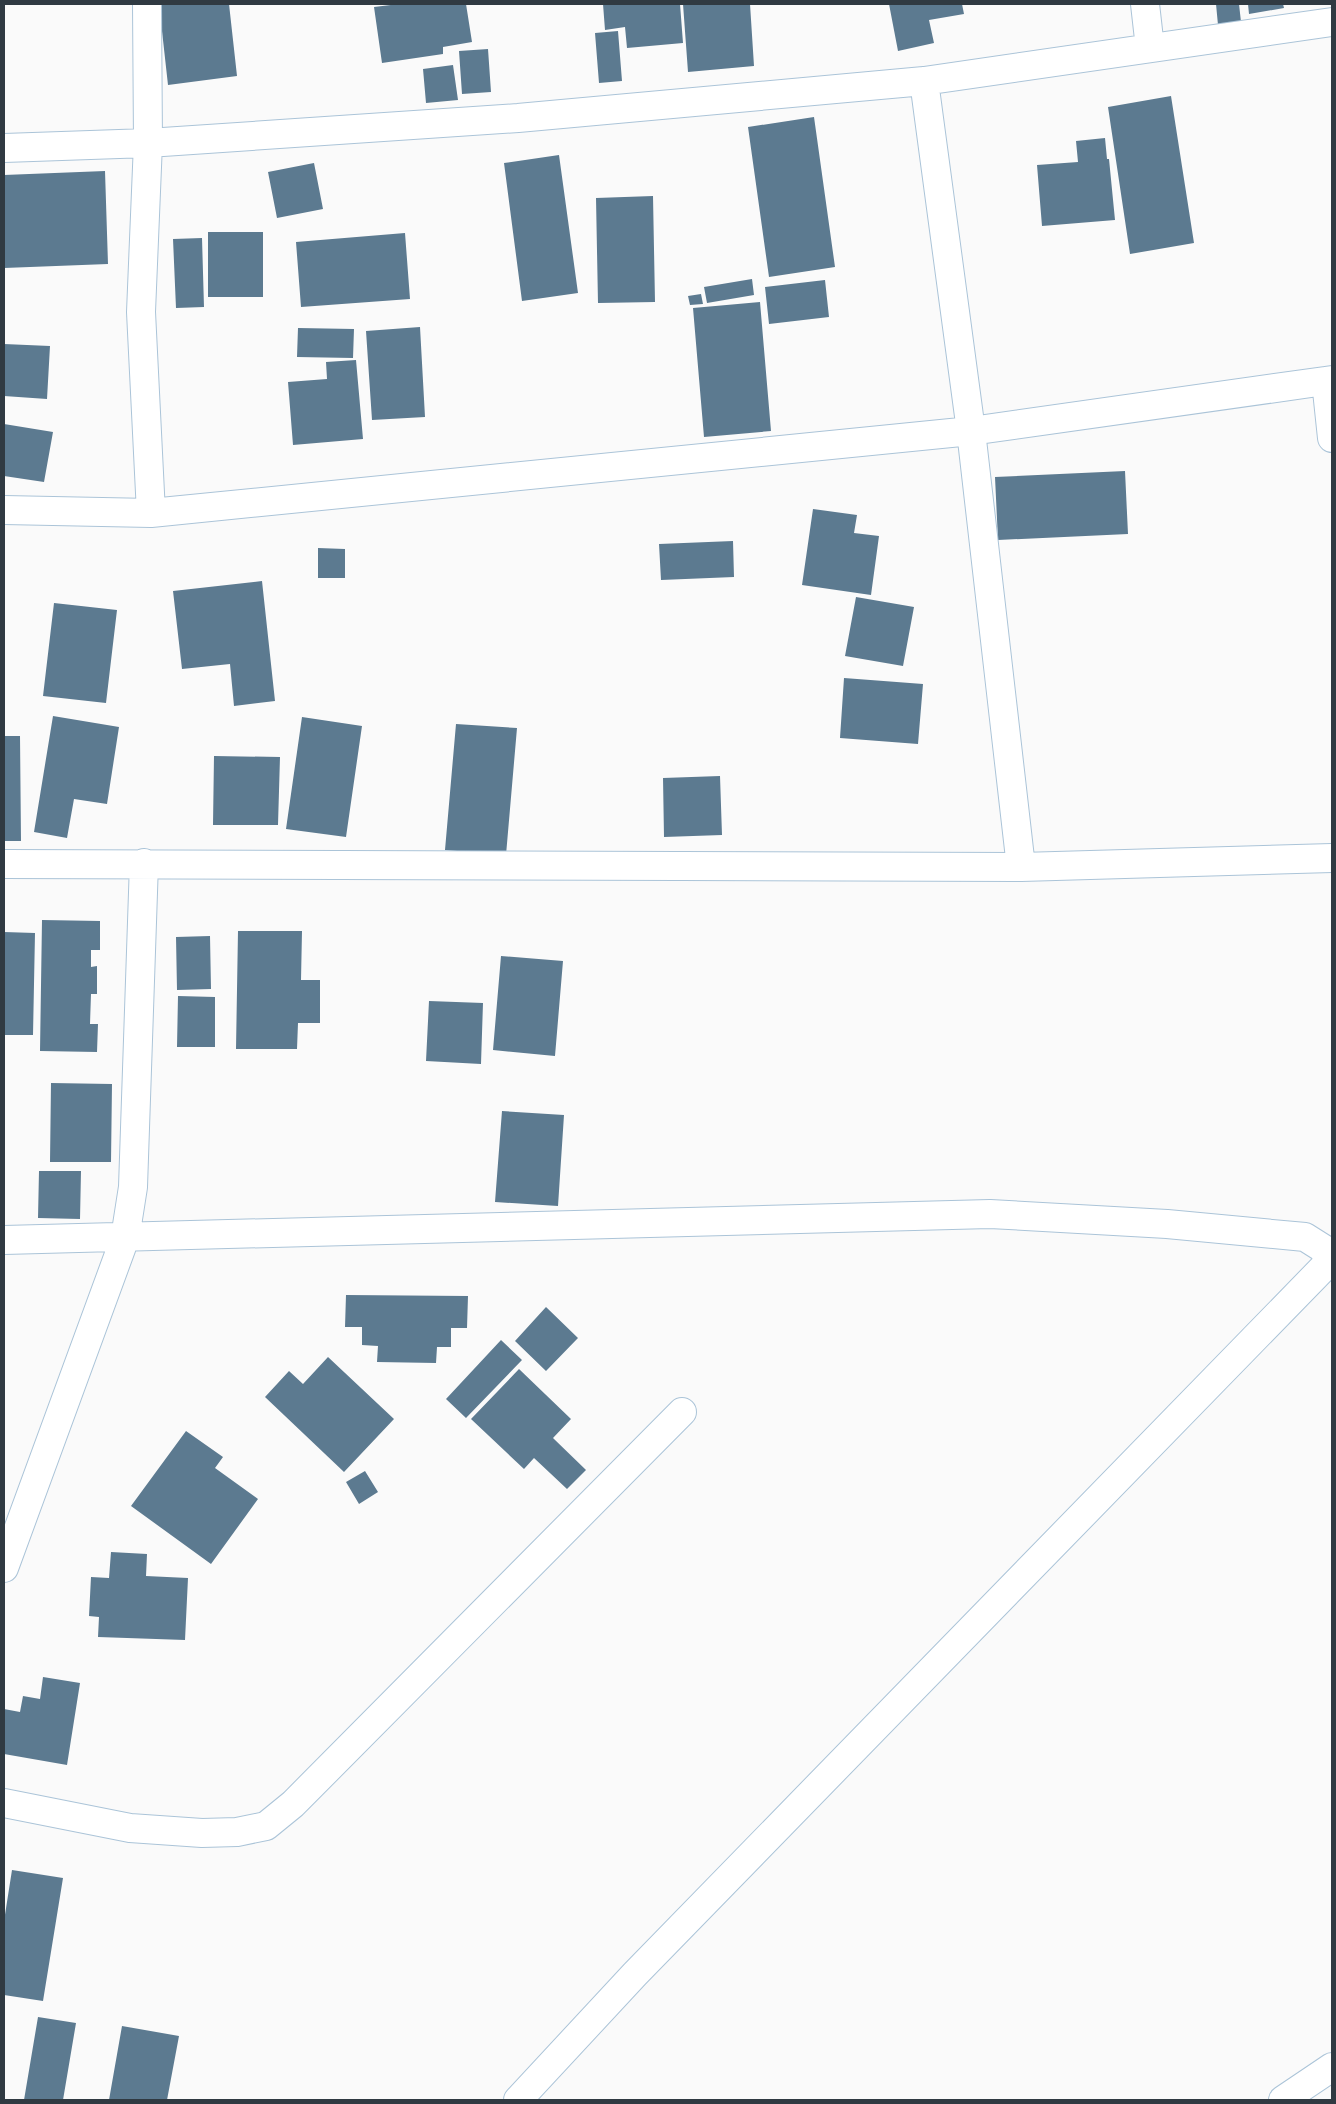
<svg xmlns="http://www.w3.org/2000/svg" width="1336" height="2104" viewBox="0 0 1336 2104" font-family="Quicksand,sans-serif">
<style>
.building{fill:#5c7a90}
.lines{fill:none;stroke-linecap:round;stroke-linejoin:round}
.street-casing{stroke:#abc4d8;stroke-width:30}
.street{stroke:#fff;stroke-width:28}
</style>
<rect width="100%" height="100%" fill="#fafafa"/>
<path class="building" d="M159,4h70l8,72 -69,9z
M399,4h67l6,38 -29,5v7l-61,9 -8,-56z
M603,4h77l3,39 -56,5 -2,-21 -20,3z
M683,4h67l4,62 -66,6z
M889,4h73l2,10 -35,6 5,23 -36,8z
M1216,4h23l2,18 -23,3z
M1248,4h35l1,4 -35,6z
M618,31l4,50 -23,2 -4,-50z
M488,49l3,43 -29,2 -3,-43z
M453,65l5,35 -32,3 -3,-34z
M1171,96l23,147 -64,11 -22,-147z
M814,117l21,150 -66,10 -21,-150z
M1105,138l2,21h2l6,61 -73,6 -5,-61 41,-3 -2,-21z
M559,155l19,138 -56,8 -18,-138z
M314,163l9,46 -46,9 -9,-46z
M105,171l3,93 -104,4v-93z
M653,196l2,106 -57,1 -2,-105z
M208,232h55v65h-55z
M405,233l5,66 -109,8 -5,-65z
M202,238l2,69 -28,1 -3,-69z
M752,279l2,16 -47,8 -3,-16z
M825,280l4,37 -60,7 -4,-37z
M701,294l2,10 -13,1 -2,-9z
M760,302l11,129 -67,6 -11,-129z
M420,327l5,90 -53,3 -6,-89z
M298,328l56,1 -1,29 -56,-1z
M4,344l46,2 -3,53 -43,-3z
M356,360l7,79 -70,6 -5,-63 39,-3 -1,-17z
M4,424l49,8 -9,50 -40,-6z
M1125,471l3,63 -130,6 -3,-63z
M813,509l44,6 -3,18 25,3 -8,59 -69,-10z
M733,541l1,36 -73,3 -2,-36z
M318,548l27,1v29h-27z
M262,581l13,120 -41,5 -4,-42 -48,5 -9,-78z
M856,597l58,10 -11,59 -58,-10z
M54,603l63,7 -11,93 -63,-7z
M844,678l79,6 -5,60 -78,-6z
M53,716l66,11 -12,77 -33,-5 -7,39 -33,-6z
M302,717l60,9 -16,111 -60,-8z
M456,724l61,4 -11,127 -61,-5z
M4,736h16l1,105h-17z
M214,756l66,1 -2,68h-65z
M720,776l2,59 -58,2 -1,-59z
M42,920l58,1v29h-9v17l6,-1v28h-6l-1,30h8l-1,28 -57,-1z
M238,931h64l-1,49h19v43h-22l-1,26h-61z
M4,932l31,1 -2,102h-29z
M210,936l1,53 -34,1 -1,-53z
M501,956l62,5 -8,95 -62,-6z
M178,996l37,1v50h-38z
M429,1001l54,2 -2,61 -55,-3z
M51,1083l61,1 -1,78h-61z
M502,1111l62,4 -6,91 -63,-4z
M39,1171h42l-1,48 -42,-1z
M346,1295l122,1 -1,32h-16v19h-14l-1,16 -59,-1 1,-16 -16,-1v-18h-17z
M546,1307l32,31 -32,33 -31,-30z
M501,1340l21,20 -56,58 -20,-19z
M328,1357l66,62 -50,53 -79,-75 24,-26 14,13z
M519,1369l52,50 -18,19 33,32 -19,19 -33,-31 -10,11 -53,-50z
M186,1431l37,26 -8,11 43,31 -47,65 -80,-58z
M365,1471l13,21 -19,12 -13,-22z
M111,1552l36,2 -1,22 42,2 -3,62 -87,-3 1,-20 -10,-1 2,-39 18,1z
M43,1677l37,6 -13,82 -63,-11v-45l16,3 3,-16 17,3z
M12,1870l51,8 -20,123 -39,-6v-74z
M38,2017l38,6 -13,77h-39z
M122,2026l57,10 -12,64h-58z"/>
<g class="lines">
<g class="street-casing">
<path id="street" d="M147,4l1,139 -7,169 10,201
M1145,4l5,44
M924,81l47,350 50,436
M4,148l144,-5 370,-25 406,-37 408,-59
M1326,381l6,57
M4,510l147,3 820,-82 361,-51
M4,864l1017,3 311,-9
M4,1240l986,-26 177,10 138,13 19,12 3,8 -2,9 -690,708 -117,126
M4,1568l121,-330 8,-51 11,-324
M4,1803l126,25 72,5 35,-1 29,-6 27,-22 389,-392
M1283,2100l49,-33"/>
</g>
<use href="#street" class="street"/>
</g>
<rect width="1336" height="2104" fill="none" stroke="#303a42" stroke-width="10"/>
</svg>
